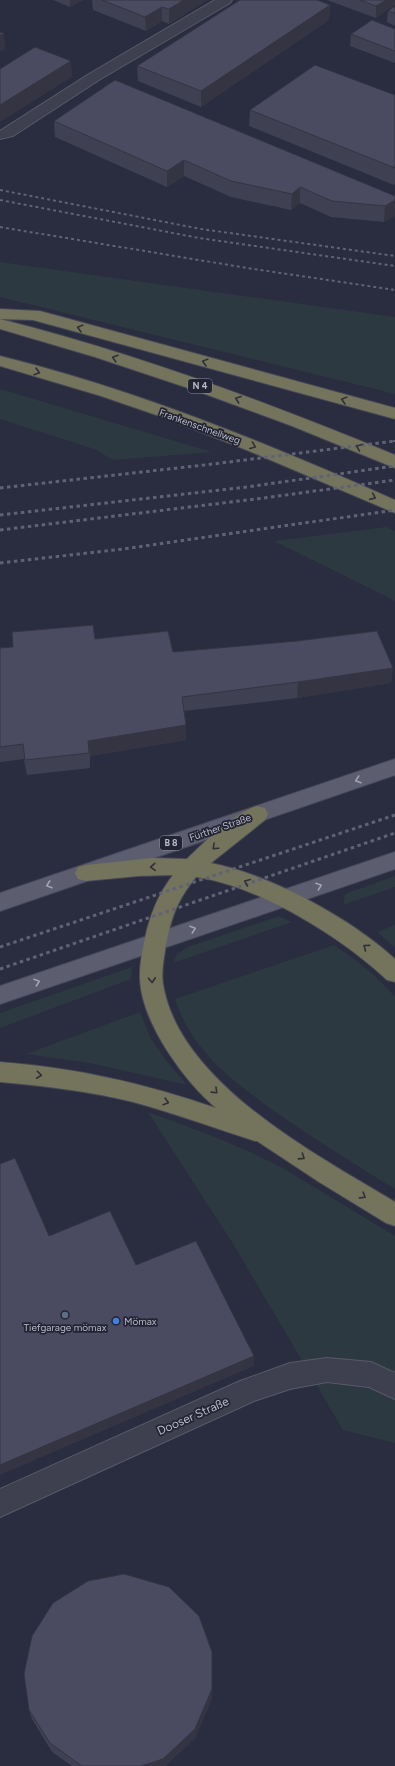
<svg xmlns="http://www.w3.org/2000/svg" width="395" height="1766" viewBox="0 0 395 1766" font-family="Figtree,sans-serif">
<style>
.green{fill:#2d3941}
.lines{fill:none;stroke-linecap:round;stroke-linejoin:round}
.minor-casing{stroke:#585a69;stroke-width:2}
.major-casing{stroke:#474858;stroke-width:2}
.highway-casing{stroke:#454756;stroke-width:2}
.minor{fill:#3e3f4f;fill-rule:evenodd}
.major{fill:#5c5d6f;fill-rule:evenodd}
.highway{fill:#74735c;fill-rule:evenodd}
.rail-far1{stroke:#606275;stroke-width:2;stroke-dasharray:3 3;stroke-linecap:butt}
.rail{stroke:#606275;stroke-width:3;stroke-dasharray:3.5 3.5;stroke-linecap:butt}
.wall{fill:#404053}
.shaded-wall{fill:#343443}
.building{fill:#4a4b60;stroke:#343443}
.oneway{stroke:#2e303a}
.oneway2{stroke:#a2a4b2}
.service-dot{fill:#5c6f8a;stroke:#222434;stroke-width:1.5}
.shop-dot{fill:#3f7fe0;stroke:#222434;stroke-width:1.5}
.labels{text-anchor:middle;stroke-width:3.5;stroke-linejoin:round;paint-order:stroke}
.shield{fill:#222434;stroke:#8c8e9c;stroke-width:1}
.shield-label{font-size:9px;font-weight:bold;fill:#babbc9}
.street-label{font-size:10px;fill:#babbc9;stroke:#222434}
.poi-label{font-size:10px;fill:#babbc9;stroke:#222434;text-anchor:start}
.near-street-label{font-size:12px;fill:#babbc9;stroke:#222434}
</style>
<rect width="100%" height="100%" fill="#2a2c3f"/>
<path class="green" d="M0,262l395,55v77l-395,-97z
M0,389l212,63 -99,8 -19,-11 -94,-30z
M386,527l9,4v70l-121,-60z
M395,876v11l-52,18 2,-11z
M279,916l13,6 -119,41 4,-9 11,-7z
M395,925v23l-18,-16z
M334,945c23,15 43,31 61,52v192c-40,-25 -80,-49 -118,-76 -44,-32 -84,-60 -102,-114z
M132,967l-1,12 -131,49v-15z
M140,1012l11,27 14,20 22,26 -97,-22 -64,-9z
M148,1112c45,16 90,33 133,55l114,69v207l-52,-13 -108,-183z"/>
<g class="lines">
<g class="minor-casing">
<path id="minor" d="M215,0h17l-2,3 -131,77 -86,56 -13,3v-8l89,-57z
M327,1358l44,4 24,11v26l-26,-12 -42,-5 -37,7 -36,12 -254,116v-28l240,-108 50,-18z"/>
</g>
<g class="major-casing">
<path id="major" d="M395,759v16l-395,136v-18z
M395,852v17l-395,135v-18z"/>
</g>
<g class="highway-casing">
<path id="highway" d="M0,309l40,2 355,97v11l-362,-99 -33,-1c135,34 267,83 395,136v13l-103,-42 -98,-36 -99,-33 -95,-28z
M0,356c137,34 267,87 395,144v13l-146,-62 -84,-33 -64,-22 -101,-30z
M257,806l8,2 3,6 -3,6 -54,43c60,12 139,55 184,96v23l-8,-2c-46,-43 -128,-94 -191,-103 -19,24 -24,38 -30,68 -2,13 -5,26 -3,39 16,99 154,171 232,218v24l-9,-3 -67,-41 -62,-41h-2c-41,-13 -81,-28 -122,-39 -44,-11 -88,-16 -133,-20v-20c77,6 143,21 216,46 -32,-27 -74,-85 -76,-128 -1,-14 2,-28 5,-42 5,-23 13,-44 28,-63l-34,1 -53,5 -8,-2 -3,-6 3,-6 8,-2 66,-7 35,1c16,-16 49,-47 70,-53z"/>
</g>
<use href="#minor" class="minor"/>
<use href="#major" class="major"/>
<use href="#highway" class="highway"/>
<path class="rail-far1" d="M0,190l201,39 194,27
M0,200l199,38 196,28
M0,227l247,41 148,22
M393,441h2"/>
<path class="rail" d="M0,488l213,-24 182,-23
M0,515l247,-28 148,-21
M0,530l264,-32 131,-18
M0,563l123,-14 272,-39
M0,947l395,-132
M0,969l395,-136"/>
</g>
<path class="wall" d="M53,0h30l-13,7z
M92,0h115l-38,24 -7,-3 -16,10 -53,-21z
M327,0h68l-19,18z
M330,5l-1,15 -128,87 -63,-26 -1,-15z
M395,6v20l-8,-4 1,-11z
M395,29v34l-45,-17 1,-12z
M395,95v89l-1,1 -145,-59 1,-16z
M54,121l341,75 -11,26 -53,-5 -31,-14 -9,7 -60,-13 -47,-21 -17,11 -112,-50z
M95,639l78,13 220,16 -2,15 -94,15 -113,13 2,14v15l-96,16v12l-63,7 -3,-16 -24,3v-114z
M212,1699l-17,39 -29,28h-94l-20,-14 -20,-33 -3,-9z"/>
<path class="shaded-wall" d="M70,0h13l-13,7z
M184,0h23l-38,24v-15z
M386,0h9v5l-19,13v-12z
M330,5l-1,15 -128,87v-16z
M162,7v14l-16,10 -1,-14z
M4,33l1,16 -5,3v-16z
M71,61l1,16 -72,45v-17z
M184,160v16l-17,11v-16z
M300,187v16l-9,7 1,-16z
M395,200v16l-11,6 1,-16z
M393,668l-2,15 -94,15 1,-16z
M186,725v15l-96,16 -2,-15z
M254,1356v10l-254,109v-10z
M212,1689v10l-17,39 -29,28h-25z"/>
<path class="building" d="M102,0h82l-15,9 -7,-2 -17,10z
M240,0h77l13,5 -129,86 -64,-25z
M360,0h26l-10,6z
M395,6v7l-7,-2z
M372,20l23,9v22l-44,-17z
M0,32l4,1 -4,3z
M35,47l36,14 -71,44v-36z
M315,65l80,30v73l-145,-58z
M115,80l280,116v4l-10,6 -53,-5 -32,-14 -8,7 -61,-13 -47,-21 -17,11 -113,-50z
M93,625l2,14 73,-8 5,21 124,-11 80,-10 16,37 -95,14 -116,15 4,28 -98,16 1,12 -64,7 -2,-16 -23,3v-99l13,-1 -1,-15z
M15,1158l34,78 61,-25 26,54 60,-24 58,115 -254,109v-301z
M124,1574l45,13 30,29 13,36v37l-17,40 -32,30 -22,7h-59l-32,-23 -21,-33 -5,-36 8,-38 21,-33 35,-22z"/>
<defs><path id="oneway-chevron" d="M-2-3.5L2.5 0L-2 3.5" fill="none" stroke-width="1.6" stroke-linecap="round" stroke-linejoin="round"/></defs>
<g class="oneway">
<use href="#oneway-chevron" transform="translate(80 328) rotate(-165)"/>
<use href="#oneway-chevron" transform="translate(115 358) rotate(-163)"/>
<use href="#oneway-chevron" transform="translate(205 362) rotate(-165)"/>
<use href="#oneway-chevron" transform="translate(37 372) rotate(16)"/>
<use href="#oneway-chevron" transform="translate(238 399) rotate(-160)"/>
<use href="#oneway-chevron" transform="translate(344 400) rotate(-165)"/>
<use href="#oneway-chevron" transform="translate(253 446) rotate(21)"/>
<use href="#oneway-chevron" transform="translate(359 447) rotate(-157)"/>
<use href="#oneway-chevron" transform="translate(373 497) rotate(24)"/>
<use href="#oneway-chevron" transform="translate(215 847) rotate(138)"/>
<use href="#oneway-chevron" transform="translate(153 867) rotate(176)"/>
<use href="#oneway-chevron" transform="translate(247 882) rotate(-157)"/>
<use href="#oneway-chevron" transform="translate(366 947) rotate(-143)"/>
<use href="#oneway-chevron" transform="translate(152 980) rotate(86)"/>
<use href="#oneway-chevron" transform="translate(39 1075) rotate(6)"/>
<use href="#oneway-chevron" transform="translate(215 1091) rotate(44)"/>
<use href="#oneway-chevron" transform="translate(166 1102) rotate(16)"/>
<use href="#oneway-chevron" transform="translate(302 1157) rotate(33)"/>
<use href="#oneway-chevron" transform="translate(363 1196) rotate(32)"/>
</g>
<g class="oneway2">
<use href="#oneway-chevron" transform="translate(358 780) rotate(161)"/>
<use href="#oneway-chevron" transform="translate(49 885) rotate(161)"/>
<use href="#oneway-chevron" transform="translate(319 886) rotate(-19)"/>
<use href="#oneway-chevron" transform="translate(193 929) rotate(-19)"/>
<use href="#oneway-chevron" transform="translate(37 982) rotate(-19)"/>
</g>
<circle class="service-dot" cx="65" cy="1315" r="4"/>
<circle class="shop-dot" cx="116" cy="1321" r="4"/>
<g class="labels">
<g class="shield">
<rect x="188" y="379" width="24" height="14" rx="3"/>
<rect x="160" y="836" width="22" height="14" rx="3"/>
</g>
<g class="shield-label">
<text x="200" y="389">N 4</text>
<text x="171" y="846">B 8</text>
</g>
<g class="street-label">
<text transform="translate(200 426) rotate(20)" y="4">Frankenschnellweg</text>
<text transform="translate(220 827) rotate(-19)" y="4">Fürther Straße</text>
</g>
<g class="poi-label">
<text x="124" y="1325">Mömax</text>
<text x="65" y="1331" text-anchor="middle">Tiefgarage mömax</text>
</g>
<g class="near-street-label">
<text transform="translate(193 1416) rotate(-24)" y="4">Dooser Straße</text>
</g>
</g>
</svg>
